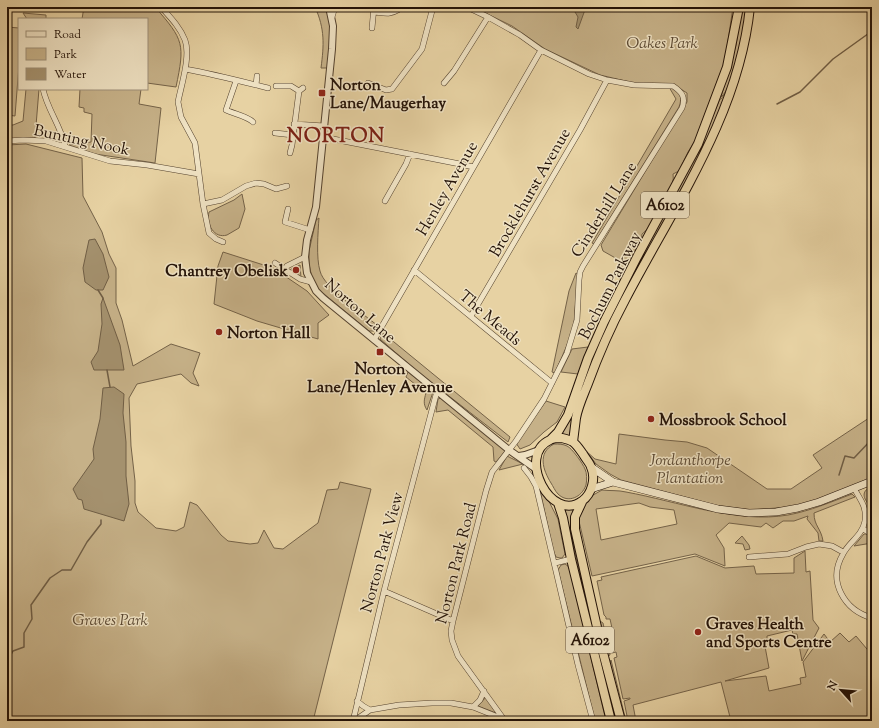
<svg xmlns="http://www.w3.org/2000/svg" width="879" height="728" viewBox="0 0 879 728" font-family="'Sorts Mill Goudy',serif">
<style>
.green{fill:#c6b188;stroke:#746248;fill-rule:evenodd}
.water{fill:#a4916e;stroke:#705e45}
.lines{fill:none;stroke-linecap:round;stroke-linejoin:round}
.stream{stroke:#705e45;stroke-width:1.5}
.minor-casing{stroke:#54422e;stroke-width:6}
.tertiary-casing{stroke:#54422e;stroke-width:8}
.secondary-casing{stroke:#231207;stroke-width:8}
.trunk-casing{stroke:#231207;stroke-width:10}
.minor{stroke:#efe2c3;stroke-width:5}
.tertiary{stroke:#efe2c3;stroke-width:6}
.secondary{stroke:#efe2c3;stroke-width:7}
.trunk{stroke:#e7d2a3;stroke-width:8}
.poi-dot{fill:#8f2418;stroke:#efe2c3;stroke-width:1.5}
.labels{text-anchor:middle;stroke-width:3;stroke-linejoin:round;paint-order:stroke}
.shield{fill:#efe2c3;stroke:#60503f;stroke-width:1}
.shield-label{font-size:15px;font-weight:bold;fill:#231207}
.park-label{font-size:16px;font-style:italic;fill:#5c4a34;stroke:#efe2c3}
.poi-label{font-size:16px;font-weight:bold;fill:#231207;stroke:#efe2c3;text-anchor:start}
.street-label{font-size:16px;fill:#231207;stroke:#efe2c3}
.district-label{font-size:20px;font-weight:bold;letter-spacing:1px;fill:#7a1f14;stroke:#efe2c3}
</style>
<rect width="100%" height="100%" fill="#e7d2a3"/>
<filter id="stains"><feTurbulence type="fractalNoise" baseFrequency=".005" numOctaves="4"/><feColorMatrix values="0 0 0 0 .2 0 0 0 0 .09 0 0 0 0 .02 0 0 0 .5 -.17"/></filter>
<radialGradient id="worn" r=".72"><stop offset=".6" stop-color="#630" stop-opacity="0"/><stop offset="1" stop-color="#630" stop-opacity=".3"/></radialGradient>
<path class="green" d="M84,7h71c29,33 30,37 21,80l-29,-4v-64h-65z
M315,7h11l1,2 4,22 -3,37h-7c3,-23 4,-39 -6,-61z
M473,7h260l-8,54 -30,80 -7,11 -9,19 -6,3c2,11 -7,25 -15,31 0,10 -8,23 -16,29l-1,8 -20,39 -4,-11 2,-10 -16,-9 -2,-6 86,-143v-9l-11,-7 -42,-3 -34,-8 -55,-26 -33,-23z
M742,7h6c-3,18 -14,80 -27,90l15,-52z
M23,13l23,2v4h-19z
M7,27l12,1v37l-4,51 -8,-1z
M669,87c11,4 14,9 10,20l-85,137 -2,-1 84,-144z
M26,89h13l-4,49 -28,1v-14h6l10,-4z
M80,89h61l-2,15 22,4 -6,55 -60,-9 -26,-9 22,-3 1,-28 -8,-2v-4l-5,-1z
M728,89l-15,41 -115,222 -4,1 15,-34 95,-183 16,-37h1z
M26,144l56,14 1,38 19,36 7,22 7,14v35l6,17 11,46 38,-22 29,9 -7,20 6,13 -8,-3 -10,-9 -44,10 -8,14 2,48 4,35v22l3,9 18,16 20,3 8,-4 6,-25 7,3 24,30 7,6 22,3 8,-1 6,-13 10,18 9,1 35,-26 9,-33 11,-1 2,-7 31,7 -58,232h-306v-576z
M242,194l3,15 -6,19c-4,2 -8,5 -12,7 -13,4 -21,-11 -18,-23l25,-12z
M319,218c-1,14 -3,40 1,53 4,17 44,43 58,55l-4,5h-5l-51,-42 -6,-11 -3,-14v-13l7,-31z
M223,252l50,16 34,23 22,24 -11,8v16l-61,-18 -43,-17 4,-38z
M300,265l1,12 -8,-4 -2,-4z
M576,273l2,1 -4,49 -4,15 -15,35 -3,-1 17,-81z
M383,333l127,104 -2,5 -90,-70 -38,-33z
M588,347l-10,27 -17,-2 11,-23z
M408,372l25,20 -6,18c-4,-6 -3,-10 -1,-17l-20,-16z
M441,398l3,1 62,51 -10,12 -2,-1 -1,-14 -45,-37 -12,2 2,-13z
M546,401l19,6 -8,15 -13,10 -14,13 -10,4 -4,-6z
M574,413l-5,25 -10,-3z
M872,416v63l-62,24 -21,4 -38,3 -32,-4 -98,-26 -11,-6 -14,-10 -10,-13 9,8 21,5 3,-30 46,6 22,2 20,6 60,41h24l31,-21 -9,-13z
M554,444c5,0 9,0 13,2 5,2 16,18 18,23 2,4 2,11 1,16 -4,12 -18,19 -28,9 -3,-3 -5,-8 -7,-11 -8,-13 -14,-30 3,-39z
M507,456l16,8 -24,6z
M872,486v5l-2,1 -1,13c-7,-9 -7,-14 3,-19z
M540,490h3l15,29 7,35 -3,4h-2l-4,-1 -3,-7z
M602,490c8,1 16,0 24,2 50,9 111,32 162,23 22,-4 43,-13 64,-21l3,3 -41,16c0,13 7,15 9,28h-4l-1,-8 -11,-14 1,-3 -14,5h-11l-10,7 -7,-5 -5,4 -32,-4 -13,12 8,13 1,18 -30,-12 -103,22 -14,-59 3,-9 7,-10zM639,503l11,4 24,3 3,14 -76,16 -5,-31z
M574,509l-2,7 -1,9 47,196h-4l-49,-211z
M864,534h3l5,2v7l-18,3z
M742,536l7,9 1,4 -5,1 -2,-6 -8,-1z
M805,551l1,21 4,-1 3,49 6,8 -17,33 -5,-27h-4l-1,-4 -25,6v4l-3,1 5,27 -44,13 41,-5 3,15 32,-7 -1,-6 6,-1 -3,-15 21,-28 6,8 10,-9 9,9 7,-6 16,19v28l-5,4 5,5v29h-141l-10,-39 -88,23 3,16h-8l-4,-20 6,-2v-1l-7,1 -9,-41 3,-1 -1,-5 -4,1 -5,-23 5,-2 -2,-9h-4v-2l-2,-2 -7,-34 5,-1 -1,-3 95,-21 29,12 29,-2 2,8 38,-1v-15z
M565,564l3,2 3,7 35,148h-11l-37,-151 3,-5z
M600,621l3,2 7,32 -2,1z
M611,660l15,61h-2l-15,-56z
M486,697l10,16 -18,-7z"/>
<path class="water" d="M572,7h14l-8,22 -2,-2 2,-10z
M95,239l8,15 6,23 -6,13h-7l-11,-8 -2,-14 6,-28z
M103,298l17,47 4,25h-30l-3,-8 7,-11 4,-27 -1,-20z
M114,387l10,7 -1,19 3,29v34l3,28 -5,17 -40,-12 -2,-9 -4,-1 -5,-10 21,-30 -1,-10 7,-30 3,-31z"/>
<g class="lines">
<path class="stream" d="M777,104l23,-12 33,-33 39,-28
M98,290l5,8
M107,370l3,17
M839,475l6,-19 9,2 18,-19
M7,662l6,-11 11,-4v-14l8,-14 -1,-14 19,-27 12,-8h9l16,-28 14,-18v-4"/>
<g class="minor-casing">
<path id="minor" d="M161,7c9,10 19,20 24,33 6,16 -4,46 -7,62l3,15 14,26 8,61 6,29 7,6 7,3
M467,7l21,10 32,18 21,15 48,24 18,6 27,5 39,1c9,6 13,11 9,22l-99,158 -3,6 -1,8 -2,40 -10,33 -23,46 -28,42 -24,31 -6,19 -33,130 -2,10 1,9 6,16 47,65
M374,12c10,1 16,3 24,-2
M332,17l3,-10
M372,28l2,-21
M185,69c28,5 55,12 83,19
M236,81l-10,29c8,4 21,6 27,12
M368,83l18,7 6,-1 30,-40 11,-42
M444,83l10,-12 34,-54
M256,85l1,-9
M276,86h15l8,5
M43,89c4,20 18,37 22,57
M294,124l30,2
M275,133l18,2
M323,137l142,28 8,2
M7,141l16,-1 23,1 64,20 37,4 52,9
M290,153l2,-8 7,-54 4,-3
M385,201l21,-37 4,-10
M203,204l19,-4 24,-14 10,-3 8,1 12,5 11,-3
M288,209l-3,13 25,8
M275,263l25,16 11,3
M285,269l2,-3 18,-9
M414,270l138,113
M471,316l109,-186 27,-50
M374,340l167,-290
M524,468l7,9 5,9 42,179 15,56
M854,488c6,12 13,18 11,33 -3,15 -16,21 -22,33 -16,27 1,56 29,64
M863,529l9,5
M749,557l39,-3 18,-7 13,-3 13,2 11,6
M555,563l16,-4
M384,591l69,30
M357,701l6,5 7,4
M473,707l7,-7 4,-9
M353,721l31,-130 53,-200
M354,721l16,-11 29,-5 33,-2h19l22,4 30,12"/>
</g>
<g class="tertiary-casing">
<path id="tertiary" d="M329,7l4,19 -1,23 -16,158 -9,33 -2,17 2,16 9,18 7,7 186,152 27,19
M519,456l6,-1 14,-5"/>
</g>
<g class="secondary-casing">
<path id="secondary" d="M591,467l22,15 105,27 31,4 27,-1 22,-4 21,-6 53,-21
M591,489l22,-7"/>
</g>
<g class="trunk-casing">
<path id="trunk" d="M562,438c4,1 8,2 11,4 4,3 7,8 10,12 2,4 7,9 8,13 5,11 1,27 -9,34 -31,23 -66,-46 -32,-61 3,-2 8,-2 12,-2z
M551,439l7,-7 10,-17 20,-57 16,-36 33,-65 61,-113 29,-77 12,-60
M573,442c1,-8 2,-16 3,-24 2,-11 7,-22 11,-32 11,-30 23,-58 38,-86 49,-94 114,-185 125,-293
M582,502l-7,15v12l26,116 20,76
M558,503l5,15 8,41 40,162"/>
</g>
<use href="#minor" class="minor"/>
<use href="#tertiary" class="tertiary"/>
<use href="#secondary" class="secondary"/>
<use href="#trunk" class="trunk"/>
</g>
<g class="poi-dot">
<rect x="318" y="89" width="8" height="8" rx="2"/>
<circle cx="296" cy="270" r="4"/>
<circle cx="219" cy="332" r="4"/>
<rect x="376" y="348" width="8" height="8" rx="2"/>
<circle cx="651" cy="419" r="4"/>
<circle cx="698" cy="632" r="4"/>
</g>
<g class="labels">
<g class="shield">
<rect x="641" y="192" width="48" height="26" rx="3"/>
<rect x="566" y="627" width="48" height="26" rx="3"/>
</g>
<g class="shield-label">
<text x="665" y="210">A6102</text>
<text x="590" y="645">A6102</text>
</g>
<g class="park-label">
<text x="662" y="48">Oakes Park</text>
<text x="690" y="465">Jordanthorpe<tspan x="690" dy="18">Plantation</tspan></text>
<text x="110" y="625">Graves Park</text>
</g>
<g class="poi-label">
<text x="330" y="90">Norton<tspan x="330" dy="18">Lane/Maugerhay</tspan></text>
<text x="288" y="276" text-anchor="end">Chantrey Obelisk</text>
<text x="227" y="338">Norton Hall</text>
<text x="380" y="374" text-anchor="middle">Norton<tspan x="380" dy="18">Lane/Henley Avenue</tspan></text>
<text x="659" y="425">Mossbrook School</text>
<text x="706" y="629">Graves Health<tspan x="706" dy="18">and Sports Centre</tspan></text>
</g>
<g class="street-label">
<text transform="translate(82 139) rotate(12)" y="6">Bunting Nook</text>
<text transform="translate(446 188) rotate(-60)" y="6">Henley Avenue</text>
<text transform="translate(529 192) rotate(-60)" y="6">Brocklehurst Avenue</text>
<text transform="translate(603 209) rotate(-58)" y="6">Cinderhill Lane</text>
<text transform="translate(609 285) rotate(-63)" y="6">Bochum Parkway</text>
<text transform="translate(361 310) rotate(41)" y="6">Norton Lane</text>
<text transform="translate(491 317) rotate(40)" y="6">The Meads</text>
<text transform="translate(381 552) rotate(-75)" y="6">Norton Park View</text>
<text transform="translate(455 563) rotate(-76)" y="6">Norton Park Road</text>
</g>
<g class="district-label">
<text x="336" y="142">NORTON</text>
</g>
</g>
<rect width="879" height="728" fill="none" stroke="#e7d2a3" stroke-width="24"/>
<rect x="8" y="8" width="863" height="712" fill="none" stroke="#231207" stroke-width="2"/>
<rect x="12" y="12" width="855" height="704" fill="none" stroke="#231207"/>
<rect x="18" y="18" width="130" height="72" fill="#efe2c3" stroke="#9d8f78"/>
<rect x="26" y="31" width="20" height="6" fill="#efe2c3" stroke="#9d8f78"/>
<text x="54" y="38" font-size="12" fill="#231207">Road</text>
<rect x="26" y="48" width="20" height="12" fill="#c6b188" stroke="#9d8f78"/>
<text x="54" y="58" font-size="12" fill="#231207">Park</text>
<rect x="26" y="68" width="20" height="12" fill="#a4916e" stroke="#9d8f78"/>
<text x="54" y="78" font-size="12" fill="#231207">Water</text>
<g transform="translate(841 690) rotate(297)" stroke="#efe2c3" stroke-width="3" paint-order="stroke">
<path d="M0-3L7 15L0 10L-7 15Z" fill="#231207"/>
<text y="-6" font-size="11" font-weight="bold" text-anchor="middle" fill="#231207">N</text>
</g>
<rect width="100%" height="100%" filter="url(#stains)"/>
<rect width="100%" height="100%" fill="url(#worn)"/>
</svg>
